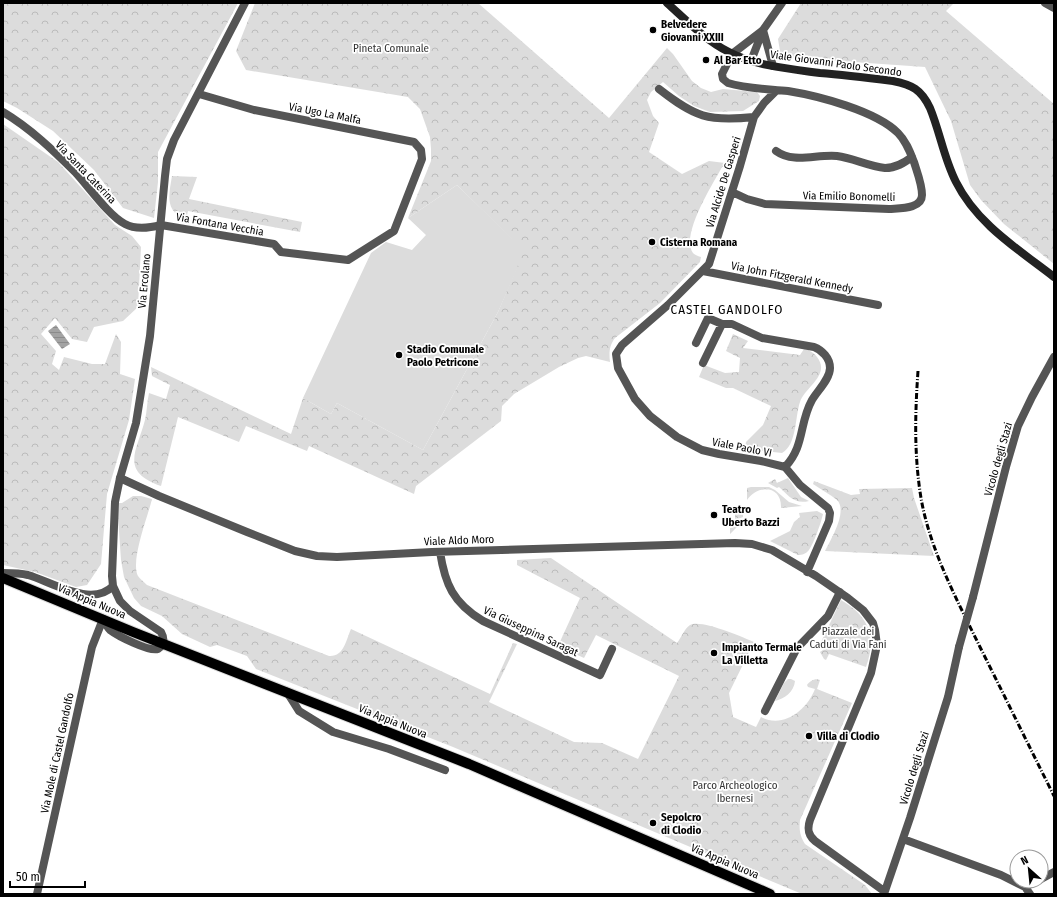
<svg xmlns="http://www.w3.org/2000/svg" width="1057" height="897" viewBox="0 0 1057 897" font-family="'Fira Sans Condensed',sans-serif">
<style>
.grass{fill:#dcdcdc}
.forest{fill:url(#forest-crowns)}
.water{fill:url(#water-rules)}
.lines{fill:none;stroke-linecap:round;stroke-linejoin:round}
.primary-casing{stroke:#dbdbdb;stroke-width:12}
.minor{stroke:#555;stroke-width:8}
.tertiary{stroke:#555;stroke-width:8}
.secondary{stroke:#222;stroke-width:8}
.primary{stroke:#000;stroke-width:10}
.rail{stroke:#000;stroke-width:3;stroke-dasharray:6 2 1 2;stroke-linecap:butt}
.minor-bridge{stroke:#555;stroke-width:8}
.poi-dot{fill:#000;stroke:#fff;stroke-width:1.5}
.labels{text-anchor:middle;stroke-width:3.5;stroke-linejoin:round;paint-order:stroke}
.poi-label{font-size:11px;font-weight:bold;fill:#000;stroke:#fff;text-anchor:start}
.park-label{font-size:11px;fill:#333;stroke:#fff}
.street-label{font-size:11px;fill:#000;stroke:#fff}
.quarter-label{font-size:13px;letter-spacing:1px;fill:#000;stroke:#fff}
</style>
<defs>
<pattern id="forest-crowns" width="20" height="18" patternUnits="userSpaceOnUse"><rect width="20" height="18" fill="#dcdcdc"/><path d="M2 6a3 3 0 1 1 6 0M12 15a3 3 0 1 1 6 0" fill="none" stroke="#bbb"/></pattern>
<pattern id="water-rules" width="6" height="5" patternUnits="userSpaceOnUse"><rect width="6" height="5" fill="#a3a3a3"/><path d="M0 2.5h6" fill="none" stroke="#8b8b8b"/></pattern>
</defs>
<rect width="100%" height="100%" fill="#fff"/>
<path class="grass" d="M457,185l68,66 -27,61 -75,138 -86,-47 -6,11 -28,-16 68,-145 15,-11 26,8 14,-15 -18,-17z
M788,679h3l4,2c-1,11 -11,18 -20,20l9,-18z"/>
<path class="forest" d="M3,3h235l-80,149v30l-4,36 -31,-10 -29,-38 -41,-39 -36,-23 -14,-7z
M255,3h223l131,115 58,-70 6,6 19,27 9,7 10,4 12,-3 34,3 3,4 -1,5 -16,10 -33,1 -16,-6 -15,-10 -16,-14 -12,10 -4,8 6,16 6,7 -10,29 33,22 27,-13 24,3 -1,2 -10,1c-9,17 -42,68 -29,86 2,2 5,3 8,4l-1,5 -40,41 -45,35c-6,8 -6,15 -5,24l-24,-6 -8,2 -19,9 -45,27 -12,12 -1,15 -85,65 -2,8 -105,-48 -2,5 -61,-25 -7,16 -61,-25 -17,69c-42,-15 -24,-35 -16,-66 2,-9 2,-18 4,-27l17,6 4,-14 -18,-9 -1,-9 140,67 12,-36 28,16 6,-11 86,47 75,-138 26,-61 -67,-66 -49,33 23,-57v-12l-1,-12 -10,-28 -12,-12 -162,-27 -10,-19z
M801,3h153l-8,8 108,93v160l-50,-40 -23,-24 -11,-15 -19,-64 -26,-54 -144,-10 -3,-18z
M3,124l55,38 57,63 17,11 9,11 -3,60 -15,14 -29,6 -7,15 -15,-3 -17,-21 -14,16 15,17 -4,13 7,6 5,-13 28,7h13l11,-30 5,8 -1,32 15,5 -6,41 -22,74 -6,70 -14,21 -11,2 -41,-15 -32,-7z
M172,176l25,1 -8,22 113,23 -2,10 -112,-21 -2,9c-22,-10 -17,-25 -14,-44z
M733,334l15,7 -5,7 57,7 4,-6c6,1 10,4 13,8 14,18 -12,30 -17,45 -5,14 -3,43 -18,51l-36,-4 -1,-2 1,-5 17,-17 8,-19 -38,-18h-7l-27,-11 5,-12 21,8 14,-1 1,-14 -14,-7z
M788,478l13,19 8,4c-15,4 -22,-7 -30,-14l-2,1 -9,-5 7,-4 2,4z
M814,481l37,14 9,-1 -1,-5 53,-1 2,10 20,58 -109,-5c6,-12 23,-40 12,-51 -7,-6 -17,-11 -24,-16z
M751,487h18l6,3 14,12 13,4 -21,2c1,-23 -23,-24 -34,-8v-12z
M133,496h8l11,3c-4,17 -22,62 -14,77 2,3 6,6 9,9l182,71c15,1 17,-16 22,-27l139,65 23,-51 4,1 -28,58 85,40 28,1 36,16 41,-83 -83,-41 -12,23 -26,-12 22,-48 -63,-33v-5l34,-2 126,85c4,-5 7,-14 13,-18 11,-6 52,12 64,17l-25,51 4,24 23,10 5,-10c22,12 46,-7 54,-28l-7,-2 -1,-2c3,-4 8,-7 13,-5l-3,9 35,14 -52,117c-1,10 0,16 5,24l60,41 7,9h-70l-349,-147 -197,-78 -9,-13 -30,-11 -7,2 -28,-13 -20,-18 -21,-10 -7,-8 -10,-21 -3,-17 -4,-57h5z
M740,506h3v11l-5,2 2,5 -10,10v-6l5,-2v-16l4,-1z
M817,511l6,3c-2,9 -9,29 -14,36 -3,4 -7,5 -11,5l-28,-14 20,-10 4,-9 6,-5 -1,-4z
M841,600c28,16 36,37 25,67l-37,-13 -3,6 -2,-1 -4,-7 3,-2 1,-4 -3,-4z"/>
<path class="water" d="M56,325l14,19 -8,5 -14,-18z"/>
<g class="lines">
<g class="primary-casing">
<path id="primary" d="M3,578l130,54 336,132 301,130"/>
</g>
<path class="minor" d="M1045,3l9,5
M732,54l-10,20 1,5 5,4c19,6 41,6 60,8 31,5 88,20 110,42 8,8 12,19 16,29 3,10 8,22 8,33 0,14 -22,13 -33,14l-124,-5 -18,-5 -15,-7
M659,89c36,28 49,33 95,28
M776,91l-12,12 -10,14 -14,49 -31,98 -41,41 -46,40 -6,9 2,14 17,31 15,17 27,21 25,13 17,4 42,7 24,6 15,18 28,23 2,5 -1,8 -22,51
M3,112c27,16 51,39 73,61 13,14 33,43 49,51 11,6 24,4 36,1l113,19 7,8 67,8 46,-29 28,-72 -1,-9 -7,-8 -160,-32 -55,-16
M776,151c18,13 40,3 61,5 16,2 31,10 48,12 11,0 19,-5 27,-11
M703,271l175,34
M696,343l12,-25 14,6h10l30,14 52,9c8,3 16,11 16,21 0,11 -12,22 -18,32 -13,23 -7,46 -27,67
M703,363l19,-39
M120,478l39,18 88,36 48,19 22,5 20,1 95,-5 303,-9 17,1 20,6 44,26 32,22 15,12 10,13 2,7 2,15 -6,28 -61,147c-3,9 -2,15 5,21l69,50
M440,552c5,32 13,51 43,69l117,54 12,-26
M973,597l33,-130 12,-41 14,-29 22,-40
M287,692l12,19 34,21 56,17 56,21
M765,711l32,-63 31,-32 12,-24
M903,839l98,36 24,12 5,7
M1041,879l13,-7
M1025,887l12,-6
M884,894l26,-76 38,-121 11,-50"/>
<path class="tertiary" d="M763,30l10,36
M732,54l30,-23
M751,61l12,-31 19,-27
M3,573c8,0 17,0 25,2 24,7 64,33 85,11
M103,619c2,4 4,8 7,11 8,6 39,22 48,19 6,-4 7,-10 3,-17l-31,-21 -10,-10 -7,-15 -1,-10 3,-74 5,-24 16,-55 14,-87 15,-160 2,-17 7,-19 71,-137
M37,894l55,-247 11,-28"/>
<path class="secondary" d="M667,3c19,17 38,37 62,49 27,14 61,17 91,21 25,2 49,5 73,8 19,4 28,8 37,27 10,24 14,51 26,74 21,42 62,67 98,95"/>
<use href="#primary" class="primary"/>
<path class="rail" d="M918,371c-3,43 -4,84 3,127 9,52 36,102 59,149 25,50 49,99 74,149"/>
<path class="minor-bridge" d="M959,647l14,-50"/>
</g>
<g class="poi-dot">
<circle cx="653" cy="30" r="4"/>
<circle cx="706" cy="60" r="4"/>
<circle cx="652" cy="242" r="4"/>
<circle cx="399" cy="355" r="4"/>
<circle cx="714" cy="515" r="4"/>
<circle cx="714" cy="653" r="4"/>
<circle cx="809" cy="736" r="4"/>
<circle cx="653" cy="823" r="4"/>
</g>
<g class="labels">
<g class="poi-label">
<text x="661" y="28">Belvedere<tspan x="661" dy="13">Giovanni XXIII</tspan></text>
<text x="714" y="64">Al Bar Etto</text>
<text x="660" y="246">Cisterna Romana</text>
<text x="407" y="353">Stadio Comunale<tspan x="407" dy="13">Paolo Petricone</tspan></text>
<text x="722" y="513">Teatro<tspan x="722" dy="13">Uberto Bazzi</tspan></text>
<text x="722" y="651">Impianto Termale<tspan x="722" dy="13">La Villetta</tspan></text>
<text x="817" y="740">Villa di Clodio</text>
<text x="661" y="821">Sepolcro<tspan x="661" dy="13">di Clodio</tspan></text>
</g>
<g class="park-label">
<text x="391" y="52">Pineta Comunale</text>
<text x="848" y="635">Piazzale dei<tspan x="848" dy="13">Caduti di Via Fani</tspan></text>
<text x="735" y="789">Parco Archeologico<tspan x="735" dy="13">Ibernesi</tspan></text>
</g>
<g class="street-label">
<text transform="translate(836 63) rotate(8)" y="4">Viale Giovanni Paolo Secondo</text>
<text transform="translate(325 113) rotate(11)" y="4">Via Ugo La Malfa</text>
<text transform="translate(86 172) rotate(46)" y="4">Via Santa Caterina</text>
<text transform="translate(723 182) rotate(-73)" y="4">Via Alcide De Gasperi</text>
<text transform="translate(849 196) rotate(1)" y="4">Via Emilio Bonomelli</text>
<text transform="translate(220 224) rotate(10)" y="4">Via Fontana Vecchia</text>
<text transform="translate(792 277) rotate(11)" y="4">Via John Fitzgerald Kennedy</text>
<text transform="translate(144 281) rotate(-85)" y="4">Via Ercolano</text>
<text transform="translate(742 447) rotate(11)" y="4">Viale Paolo VI</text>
<text transform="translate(998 459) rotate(-74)" y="4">Vicolo degli Stazi</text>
<text transform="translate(459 540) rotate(-2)" y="4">Viale Aldo Moro</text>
<text transform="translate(92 601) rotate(23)" y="4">Via Appia Nuova</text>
<text transform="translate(531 631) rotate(25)" y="4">Via Giuseppina Saragat</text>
<text transform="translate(393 721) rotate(22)" y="4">Via Appia Nuova</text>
<text transform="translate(57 753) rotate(-78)" y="4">Via Mole di Castel Gandolfo</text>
<text transform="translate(914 768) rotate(-73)" y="4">Vicolo degli Stazi</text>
<text transform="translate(725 861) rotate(23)" y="4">Via Appia Nuova</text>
</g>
<g class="quarter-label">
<text x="727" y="314">CASTEL GANDOLFO</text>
</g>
</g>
<rect width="1057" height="897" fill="none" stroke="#000000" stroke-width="8"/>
<g transform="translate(1029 869) rotate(333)"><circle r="19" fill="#ffffff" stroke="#999999"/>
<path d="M0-3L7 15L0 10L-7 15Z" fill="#000000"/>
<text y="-6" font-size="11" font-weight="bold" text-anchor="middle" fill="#000000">N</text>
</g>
<path d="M10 881v6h75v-6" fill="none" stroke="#000000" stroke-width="2"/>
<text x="16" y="881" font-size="12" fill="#000000" stroke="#ffffff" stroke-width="3" paint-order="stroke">50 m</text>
</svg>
